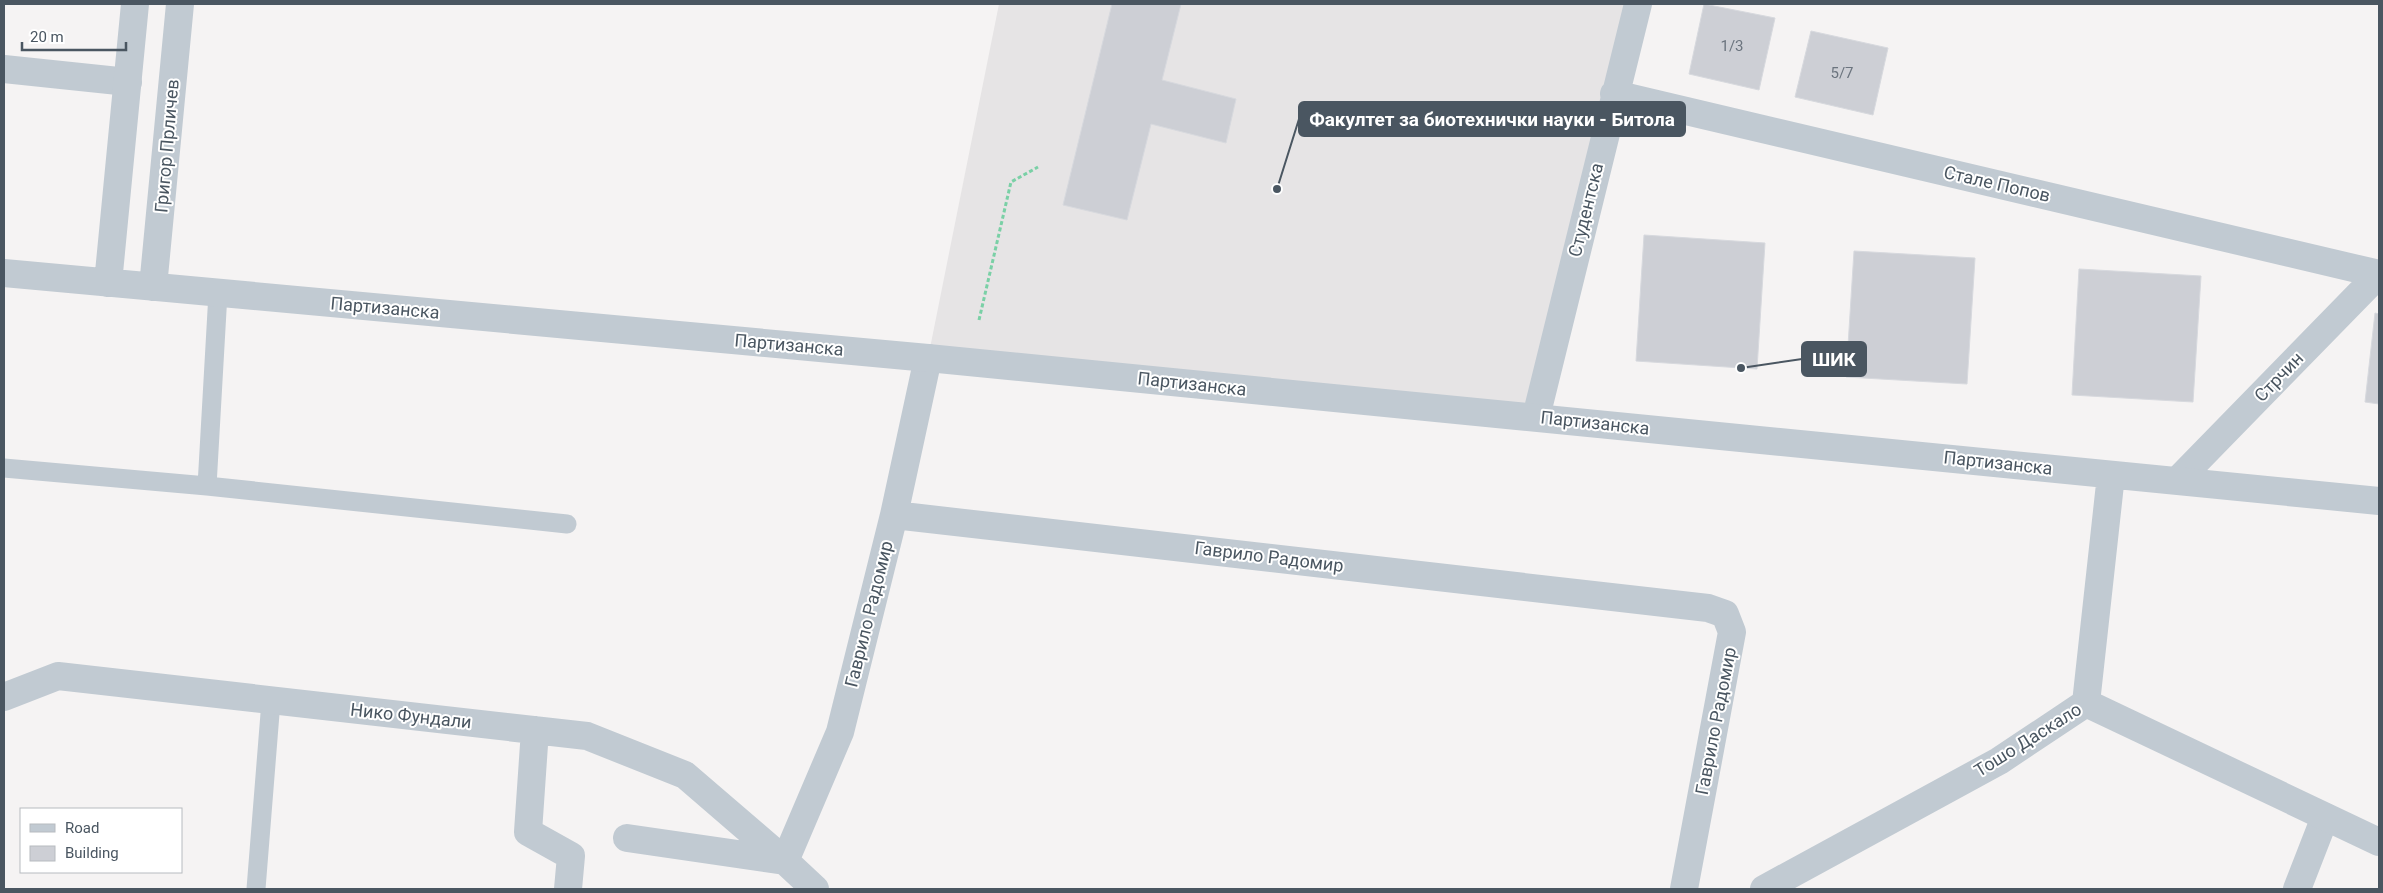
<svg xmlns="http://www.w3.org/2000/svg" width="2383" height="893" viewBox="0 0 2383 893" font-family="Roboto,sans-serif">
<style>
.education{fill:#e6e4e5}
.building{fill:#cdcfd5;stroke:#d7d9de}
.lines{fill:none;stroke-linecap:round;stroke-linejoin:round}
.path{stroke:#7ad0a6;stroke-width:3;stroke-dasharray:4 2.5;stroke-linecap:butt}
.service{stroke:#c1cad2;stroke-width:19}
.minor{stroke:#c1cad2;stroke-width:28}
.tertiary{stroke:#c1cad2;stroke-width:28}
.labels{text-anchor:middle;stroke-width:4;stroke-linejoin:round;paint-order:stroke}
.number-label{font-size:15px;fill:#6b747e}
.street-label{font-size:18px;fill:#4a5661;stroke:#fff}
.leader{fill:none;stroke:#4a5661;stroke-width:2}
.callout-dot{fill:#4a5661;stroke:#fff;stroke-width:2}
.callout{fill:#4a5661;stroke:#4a5661;stroke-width:2}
.callout-label{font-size:19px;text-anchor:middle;font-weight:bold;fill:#fff}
</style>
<rect width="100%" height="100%" fill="#f5f3f3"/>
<path class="education" d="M999,4h639l-102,413 -608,-59z"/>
<path class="building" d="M1112,4h69l-19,76 74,19 -10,44 -75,-19 -24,96 -64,-15z
M1704,4l71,14 -16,72 -70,-16z
M1811,31l77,17 -15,67 -78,-18z
M1644,235l121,8 -8,126 -121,-8z
M1854,251l121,7 -8,126 -121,-7z
M2079,269l122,7 -8,126 -121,-7z
M2375,313l4,1v90l-14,-2z"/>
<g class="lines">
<path class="path" d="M979,320l32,-138 27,-15"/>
<path class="service" d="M4,468l203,18 360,38
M207,486l11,-193
M256,889l15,-188"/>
<path class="minor" d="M4,69l124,13
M1614,94l765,180
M1536,417l102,-413
M2178,480l201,-206
M894,515l34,-157
M4,697l54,-21 529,60 98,39 100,86 30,28
M535,730l-7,102 43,24 -3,33
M627,838l158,23
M785,861l55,-129 54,-217 814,93 17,6 7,18 -48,257
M2297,889l28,-72"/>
<path class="tertiary" d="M4,273l924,85 1451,143
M108,283l27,-279
M153,287l27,-283
M2086,703l293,139
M2086,703l25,-228
M1764,889l235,-128 87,-58"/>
</g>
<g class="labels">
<g class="number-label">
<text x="1732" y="51">1/3</text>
<text x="1842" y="78">5/7</text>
</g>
<g class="street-label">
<text transform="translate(167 146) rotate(-85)" y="6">Григор Прличев</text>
<text transform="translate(1997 184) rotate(13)" y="6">Стале Попов</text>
<text transform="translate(1586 210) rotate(-76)" y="6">Студентска</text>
<text transform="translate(385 308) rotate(5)" y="6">Партизанска</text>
<text transform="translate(789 345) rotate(5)" y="6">Партизанска</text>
<text transform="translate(2279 377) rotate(-46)" y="6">Стрчин</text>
<text transform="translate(1192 384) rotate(6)" y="6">Партизанска</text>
<text transform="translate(1595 423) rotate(6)" y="6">Партизанска</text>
<text transform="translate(1998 463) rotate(6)" y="6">Партизанска</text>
<text transform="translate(1269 557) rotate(7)" y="6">Гаврило Радомир</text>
<text transform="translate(869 614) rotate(-76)" y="6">Гаврило Радомир</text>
<text transform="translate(411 716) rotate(6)" y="6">Нико Фундали</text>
<text transform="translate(1716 721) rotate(-79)" y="6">Гаврило Радомир</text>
<text transform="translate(2028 740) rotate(-32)" y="6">Тошо Даскало</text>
</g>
</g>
<path class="leader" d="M1277 189L1299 119M1741 368L1802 359"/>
<g class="callout-dot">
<circle cx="1277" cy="189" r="5"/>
<circle cx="1741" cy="368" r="5"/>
</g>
<g class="callout">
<rect x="1299" y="102" width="386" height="34" rx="5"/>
<rect x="1802" y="342" width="64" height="34" rx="5"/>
</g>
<g class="callout-label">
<text x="1492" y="126">Факултет за биотехнички науки - Битола</text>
<text x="1834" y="366">ШИК</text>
</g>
<rect width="2383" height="893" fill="none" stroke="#4a5661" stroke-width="10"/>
<rect x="20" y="808" width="162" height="65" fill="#ffffff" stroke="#b7bbc0"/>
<rect x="30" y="824" width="25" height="8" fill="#c1cad2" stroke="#b7bbc0"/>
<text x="65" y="833" font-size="15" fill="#4a5661">Road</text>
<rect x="30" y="846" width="25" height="15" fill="#cdcfd5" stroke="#b7bbc0"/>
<text x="65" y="858" font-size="15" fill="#4a5661">Building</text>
<path d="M22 42v8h104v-8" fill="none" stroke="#4a5661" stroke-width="2.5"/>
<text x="30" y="42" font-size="15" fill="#4a5661" stroke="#ffffff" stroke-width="4" paint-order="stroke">20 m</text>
</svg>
